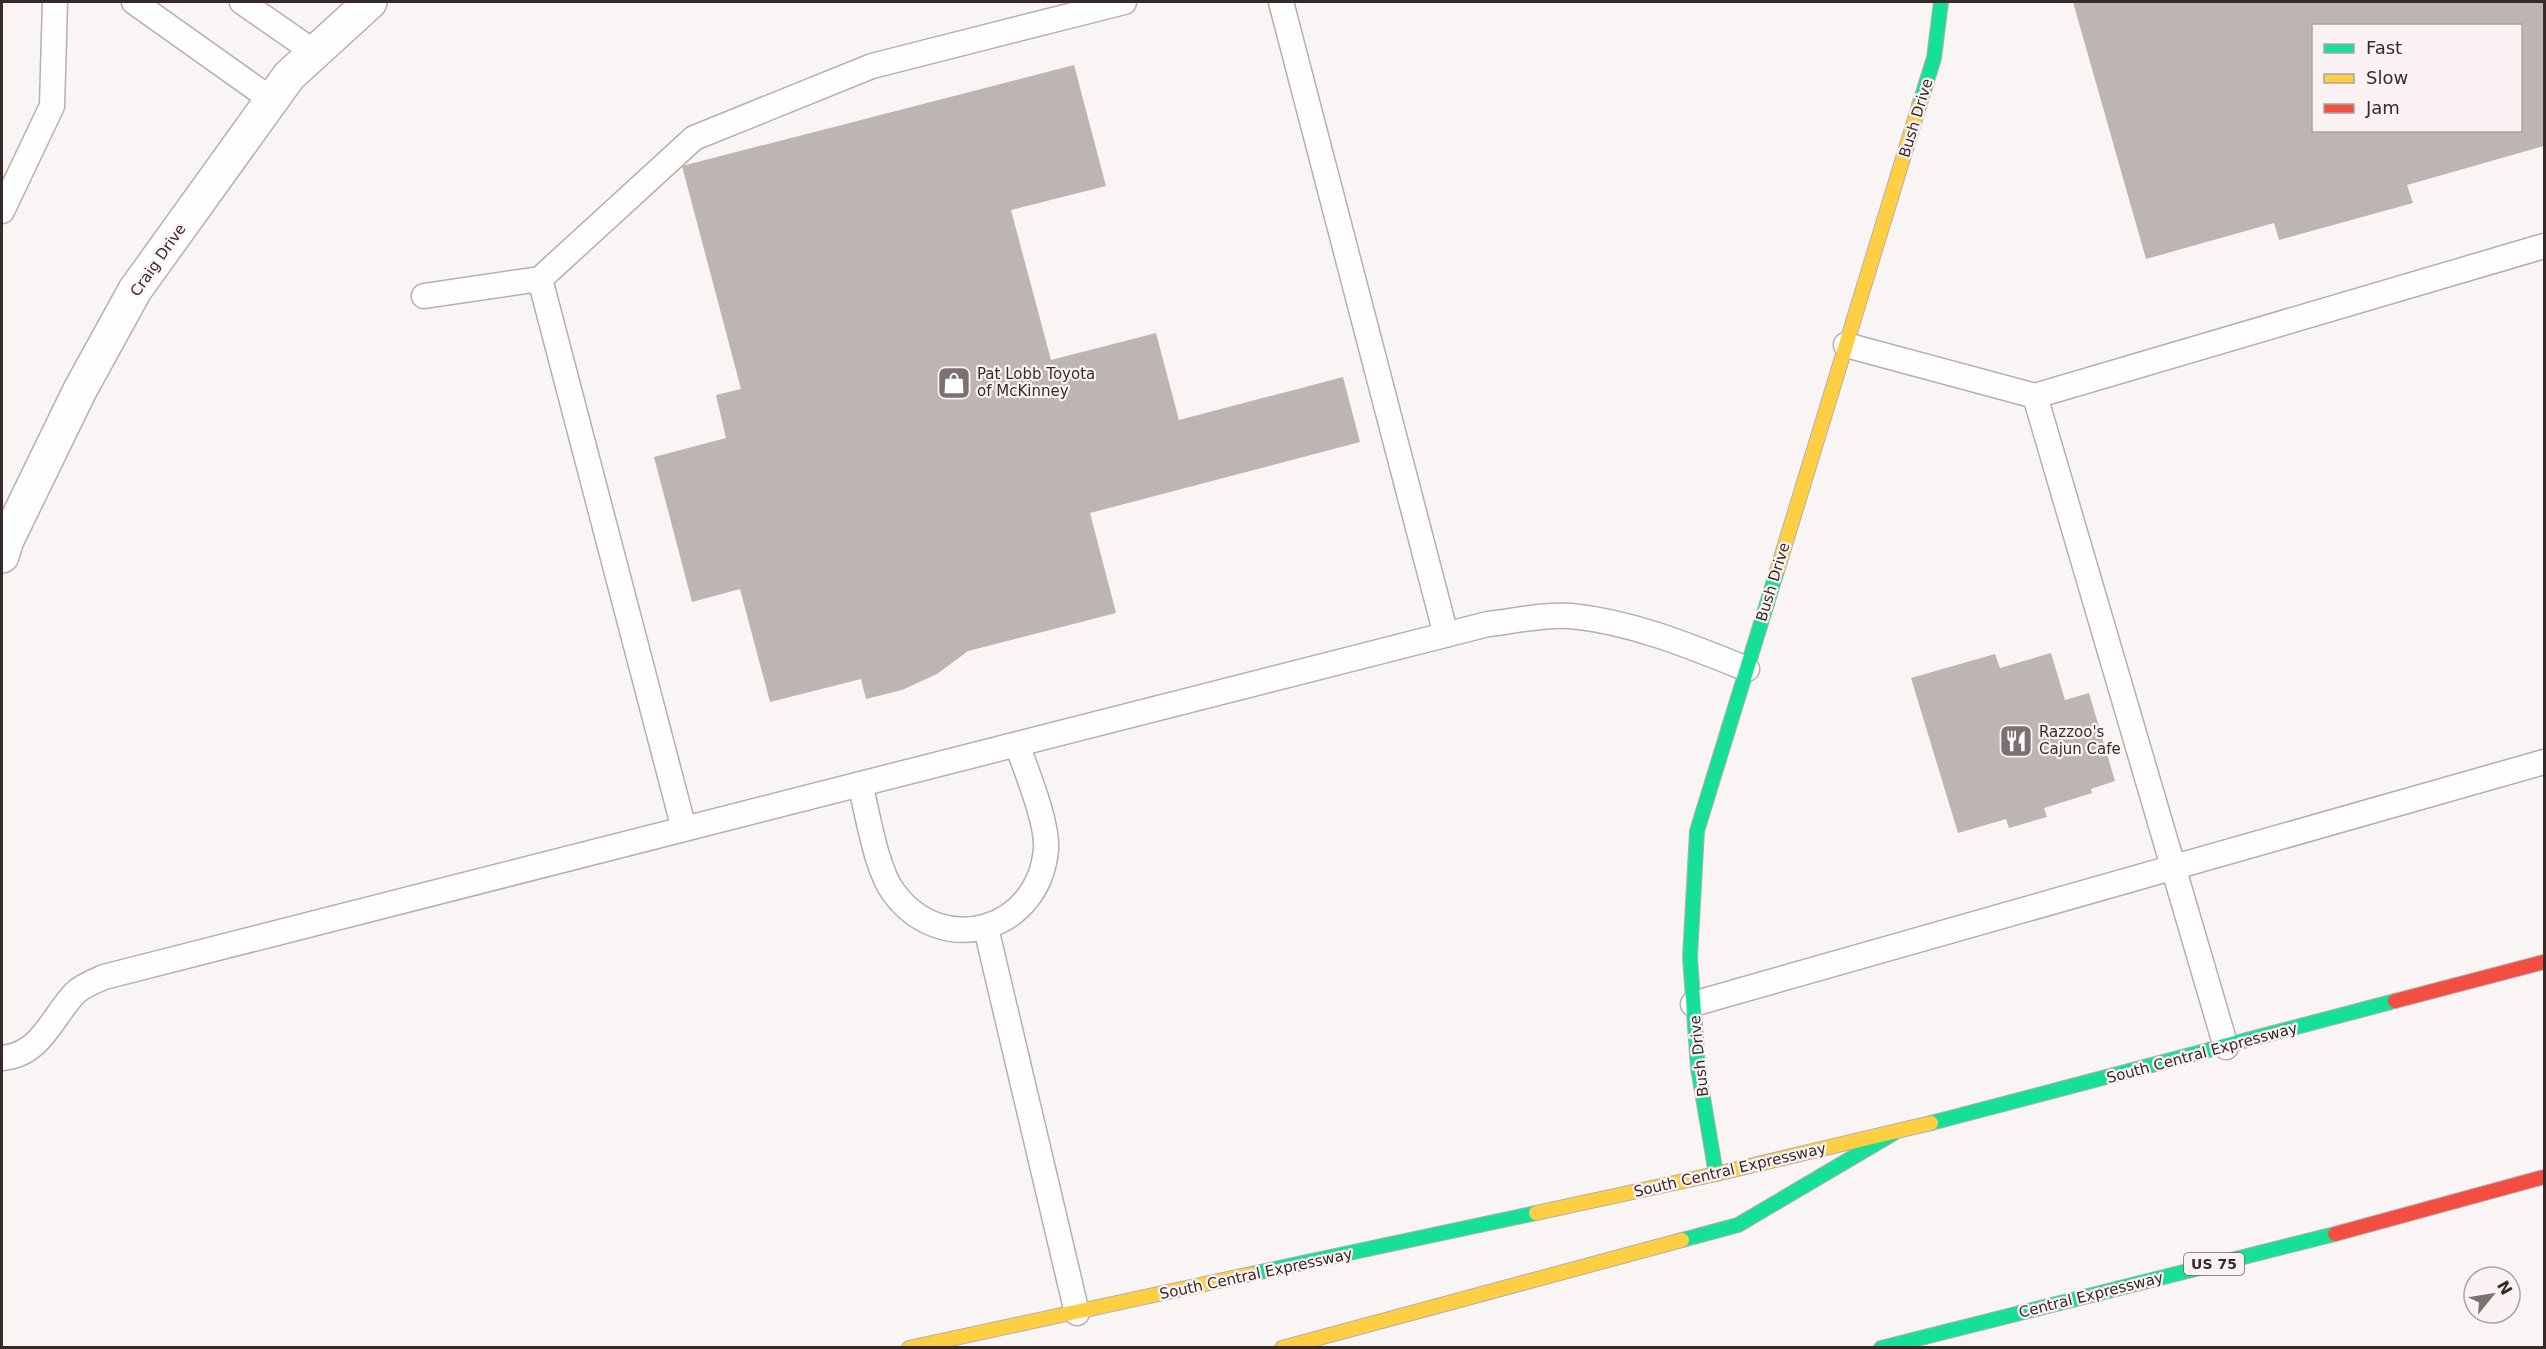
<svg xmlns="http://www.w3.org/2000/svg" width="2546" height="1349" viewBox="0 0 2546 1349" font-family="'DejaVu Sans',sans-serif">
<style>
.building{fill:#bcb5b2;fill-rule:evenodd}
.lines{fill:none;stroke-linecap:round;stroke-linejoin:round}
.lane-casing{stroke:#b7afae;stroke-width:27}
.street-casing{stroke:#b7afae;stroke-width:36}
.fast-casing{stroke:#b7afae;stroke-width:16}
.slow-casing{stroke:#b7afae;stroke-width:16}
.jam-casing{stroke:#b7afae;stroke-width:16}
.lane{stroke:#fefefe;stroke-width:24}
.street{stroke:#fefefe;stroke-width:33}
.fast{stroke:#16e098;stroke-width:14}
.slow{stroke:#ffcf43;stroke-width:14}
.jam{stroke:#f24e42;stroke-width:14}
.labels{text-anchor:middle;stroke-width:4.5;stroke-linejoin:round;paint-order:stroke}
.shield{fill:#fbf3f3;stroke:#726666;stroke-width:1.5}
.shield-label{font-size:14px;font-weight:bold;fill:#382a29}
.street-label{font-size:15px;fill:#382a29;stroke:#fbf3f3}
.poi-label{font-size:15px;fill:#382a29;stroke:#fbf3f3;text-anchor:start}
</style>
<rect width="100%" height="100%" fill="#f9f5f5"/>
<path class="building" d="M2073,2h471v144l-137,39 6,18 -134,37 -5,-17 -128,36zM2314,26h206v104h-206z
M1074,65l32,121 -95,24 40,150 105,-27 23,87 164,-43 17,65 -270,71 26,100 -148,38 -31,23 -35,16 -36,9 -5,-20 -91,23 -30,-113 -48,13 -38,-145 72,-19 -10,-43 25,-6 -59,-223z
M2051,653l14,47 24,-7 26,88 -24,8 1,4 -48,15 3,9 -38,11 -3,-9 -48,14 -47,-155 84,-24 5,14z"/>
<g class="lines">
<g class="lane-casing">
<path id="lane" d="M134,2l138,98
M242,2l72,50
M1281,2l165,633
M2,211l50,-105 3,-104
M540,279l144,550
M424,296l116,-17 154,-141 178,-72 252,-64
M1846,345l189,51 509,-150
M2035,396l191,651
M860,784c8,30 16,86 34,109 49,66 145,38 152,-44 2,-26 -20,-79 -29,-105
M986,928l91,385
M1693,1004l851,-242
M2,1058c39,-3 50,-41 73,-65 7,-7 20,-12 29,-16l1384,-353c27,-3 57,-10 83,-8 61,6 119,30 176,53"/>
</g>
<g class="street-casing">
<path id="street" d="M2,556l5,-16 73,-150 55,-100 154,-214 81,-74"/>
</g>
<g class="fast-casing">
<path id="fast" d="M1919,106l15,-48 7,-56
M1931,1123l464,-122
M1716,1174l-18,-106 -8,-111 7,-126 80,-260
M1682,1240l56,-15 156,-92
M1251,1274l285,-61
M1881,1348l454,-114"/>
</g>
<g class="slow-casing">
<path id="slow" d="M1777,571l142,-465
M1536,1213l180,-39 215,-51
M909,1348l342,-74
M1282,1348l400,-108"/>
</g>
<g class="jam-casing">
<path id="jam" d="M2395,1001l149,-39
M2335,1234l209,-57"/>
</g>
<use href="#lane" class="lane"/>
<use href="#street" class="street"/>
<use href="#fast" class="fast"/>
<use href="#slow" class="slow"/>
<use href="#jam" class="jam"/>
</g>
<defs>
<g id="shop-square" transform="scale(1.725)"><rect x="-9" y="-9" width="18" height="18" rx="4" fill="#7c7170" stroke="#fbf3f3"/><path d="M-5-2.5h2.3a2.7 3.5 0 0 1 5.4 0H5L5.5 6h-11ZM-1.5-2.5h3a1.5 2.3 0 0 0-3 0Z" fill="#fff"/></g>
<g id="restaurant-square" transform="scale(1.725)"><rect x="-9" y="-9" width="18" height="18" rx="4" fill="#7c7170" stroke="#fbf3f3"/><path d="M-5-6h1v4h1v-4h1v4h1v-4h1v5L-1.5 .5V6h-2V.5L-5-1ZM5-6V6H3V1.5H1.5Q1.5-4 5-6Z" fill="#fff"/></g>
</defs>
<g fill-rule="evenodd">
<use href="#shop-square" x="954" y="383"/>
<use href="#restaurant-square" x="2016" y="741"/>
</g>
<g class="labels">
<rect class="shield" x="2184" y="1253" width="60" height="22" rx="4.5"/>
<g class="shield-label">
<text x="2214" y="1269">US 75</text>
</g>
<g class="street-label">
<text transform="translate(1916 118) rotate(-73)" y="5">Bush Drive</text>
<text transform="translate(158 260) rotate(-55)" y="5">Craig Drive</text>
<text transform="translate(1773 582) rotate(-73)" y="5">Bush Drive</text>
<text transform="translate(2202 1053) rotate(-15)" y="5">South Central Expressway</text>
<text transform="translate(1699 1056) rotate(-96)" y="5">Bush Drive</text>
<text transform="translate(1730 1170) rotate(-13)" y="5">South Central Expressway</text>
<text transform="translate(1256 1274) rotate(-12)" y="5">South Central Expressway</text>
<text transform="translate(2091 1295) rotate(-14)" y="5">Central Expressway</text>
</g>
<g class="poi-label">
<text x="977" y="379">Pat Lobb Toyota<tspan x="977" dy="17">of McKinney</tspan></text>
<text x="2039" y="737">Razzoo's<tspan x="2039" dy="17">Cajun Cafe</tspan></text>
</g>
</g>
<rect width="2546" height="1349" fill="none" stroke="#382a29" stroke-width="6"/>
<rect x="2312" y="24" width="210" height="108" fill="#fbf3f3" stroke="#ada3a2" stroke-width="1.5"/>
<rect x="2324" y="44" width="30" height="9" fill="#16e098" stroke="#ada3a2" stroke-width="1.5"/>
<text x="2366" y="54" font-size="18" fill="#382a29">Fast</text>
<rect x="2324" y="74" width="30" height="9" fill="#ffcf43" stroke="#ada3a2" stroke-width="1.5"/>
<text x="2366" y="84" font-size="18" fill="#382a29">Slow</text>
<rect x="2324" y="104" width="30" height="9" fill="#f24e42" stroke="#ada3a2" stroke-width="1.5"/>
<text x="2366" y="114" font-size="18" fill="#382a29">Jam</text>
<g transform="translate(2492 1295) rotate(60)"><circle r="28" fill="#fbf3f3" stroke="#ada3a2" stroke-width="1.5"/>
<path d="M0-4.5L10 22L0 15L-10 22Z" fill="#7c7170"/>
<text y="-9" font-size="16" font-weight="bold" text-anchor="middle" fill="#382a29">N</text>
</g>
</svg>
